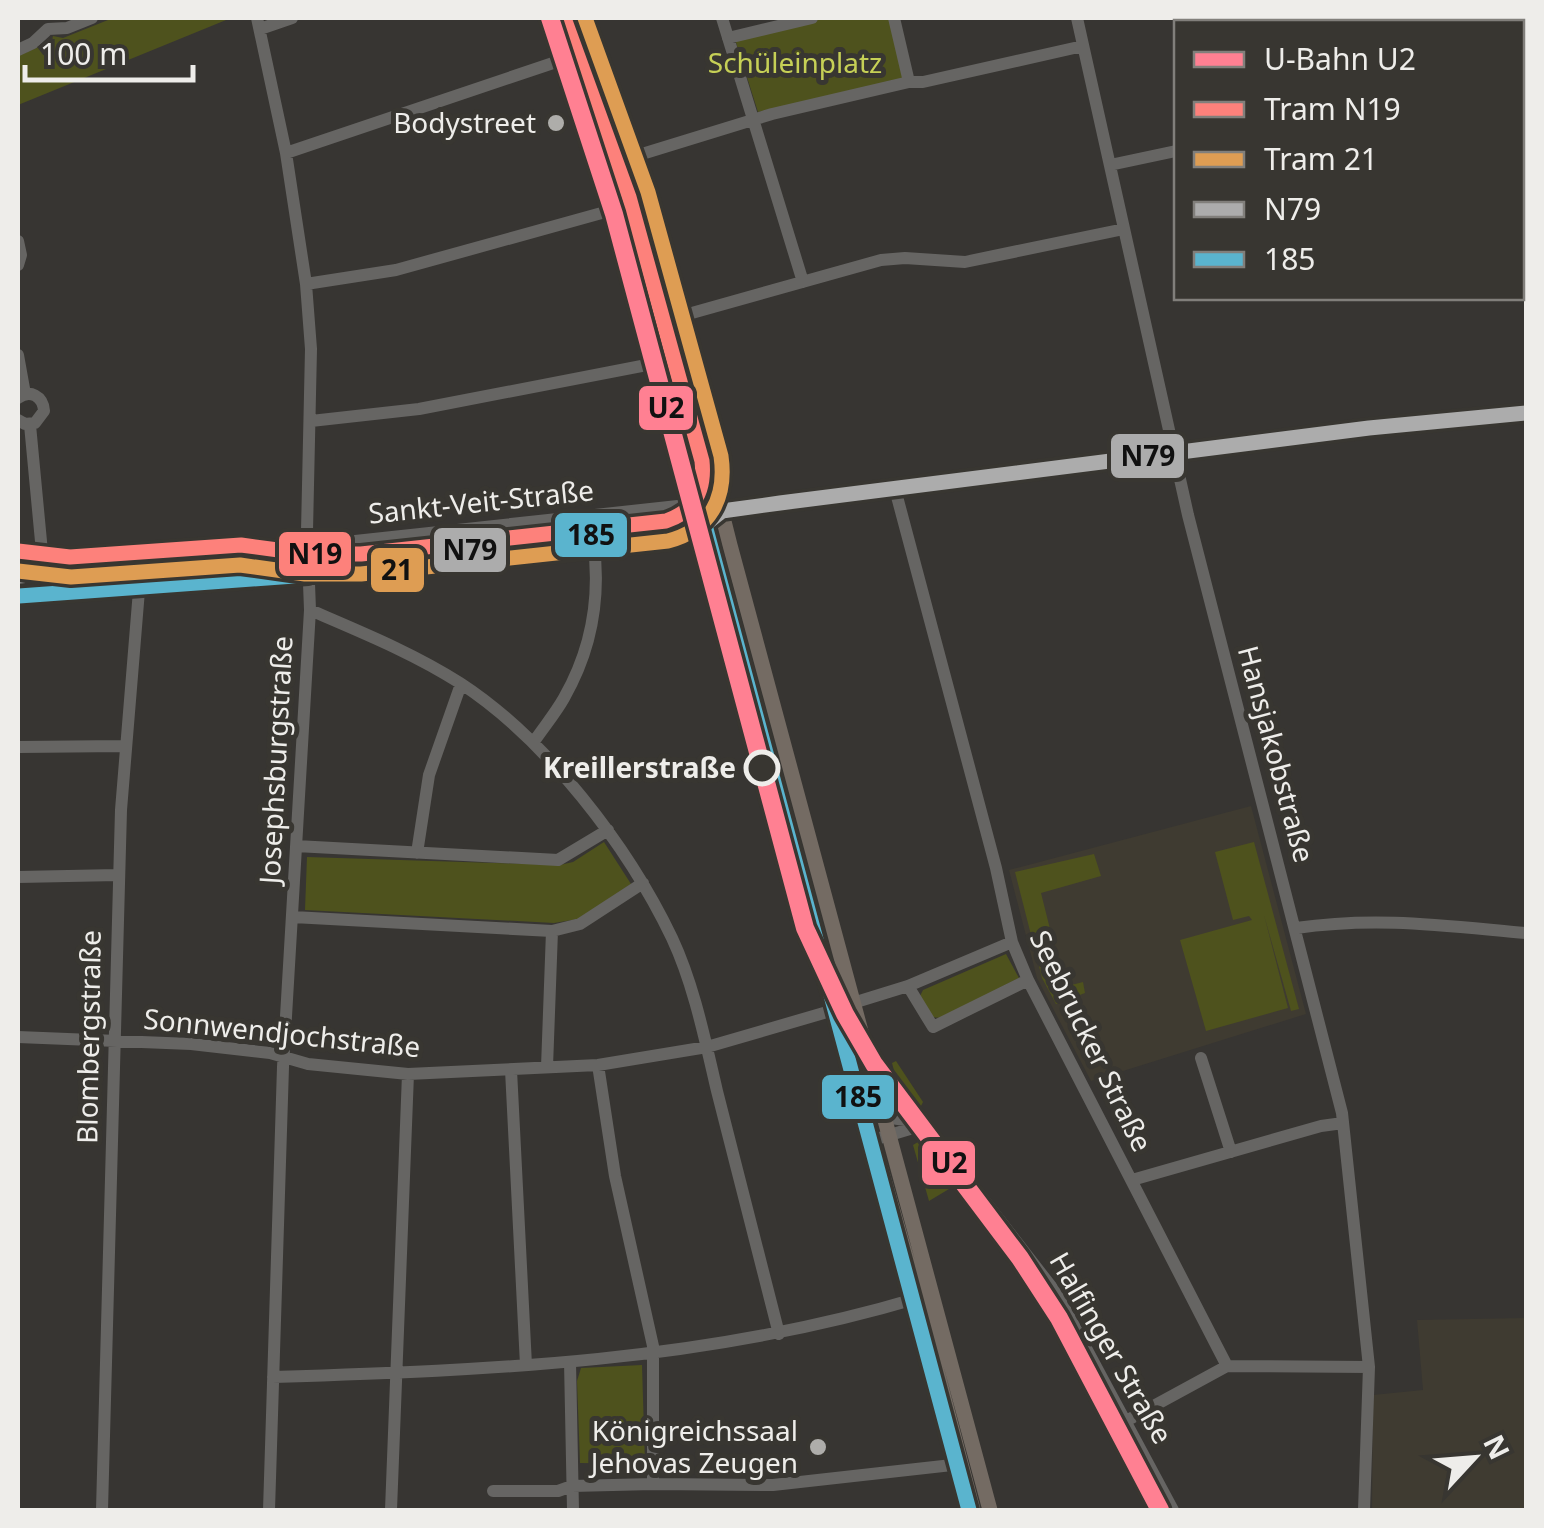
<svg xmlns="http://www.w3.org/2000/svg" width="1544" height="1528" viewBox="0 0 1544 1528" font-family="'Noto Sans',sans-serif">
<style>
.built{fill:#3f3b31}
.green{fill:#4e521d}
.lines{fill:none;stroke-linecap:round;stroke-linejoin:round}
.minor{stroke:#666563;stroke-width:12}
.major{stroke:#746b63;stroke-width:15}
.bus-1-casing{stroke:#383631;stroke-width:22}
.bus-2-casing{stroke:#383631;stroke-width:22}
.bus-1{stroke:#acacac;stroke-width:15}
.bus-2{stroke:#5ab4ce;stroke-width:15}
.tram-1-casing{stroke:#383631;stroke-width:22}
.tram-2-casing{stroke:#383631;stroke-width:22}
.tram-1{stroke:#fd817b;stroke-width:15}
.tram-2{stroke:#de9d53;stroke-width:15}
.metro-1-casing{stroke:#383631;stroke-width:25}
.metro-1{stroke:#ff8092;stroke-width:18}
.poi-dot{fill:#aeadaa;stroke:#383631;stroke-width:4}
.stop-dot{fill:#383631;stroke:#eeedea;stroke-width:5}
.labels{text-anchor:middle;stroke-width:10;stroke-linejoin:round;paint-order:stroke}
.park-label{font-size:28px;fill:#c6d056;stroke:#383631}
.poi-label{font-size:28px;fill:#eeedea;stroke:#383631;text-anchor:end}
.street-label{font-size:28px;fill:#eeedea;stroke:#383631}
.stop-label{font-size:28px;font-weight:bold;fill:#eeedea;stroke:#383631;text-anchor:end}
.line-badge{stroke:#383631;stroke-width:4}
.pale-badge-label{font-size:28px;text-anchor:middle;font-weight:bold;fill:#111}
</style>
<rect width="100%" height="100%" fill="#373532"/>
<path class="built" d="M1251,806l55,208 -215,67 -54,-103 -28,-108z
M1526,1318v192h-154l1,-115 50,-5 -6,-70z"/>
<path class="green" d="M113,18h118l-213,87v-49l25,-11 10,-9 10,2z
M819,18h75l13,61 -149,33 -24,-76z
M604,842l27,42 -53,35 -24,4 -249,-13 2,-53 253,8 13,-3z
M1254,842l45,167 -8,2 -27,-96 24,93 -82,23 -26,-91 72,-20 -3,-4 -16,4 -18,-68z
M1094,854l7,22 -60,17 21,84 -9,4 3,8 27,-7 2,11 -29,11 -14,-26 -27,-106z
M1006,954l13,24 -78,40 -10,-1 -12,-19 4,-8z
M896,1061l27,41 -4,8 -16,-5 -11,-42z
M918,1142l6,3 30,41 -25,15 -16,-56z
M642,1365l3,99 -65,-1 -3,-82 4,-13z"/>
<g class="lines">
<path class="minor" d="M257,18l29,135 20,131 5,65 -4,182 3,79 -27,457 -14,443
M722,18l81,264
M1077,18l111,497 154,598 27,254 -5,143
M1316,18l1,4
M260,29l32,-11
M728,38l84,-20
M18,50l15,-7 15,-14 19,-1 25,-10
M909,82h14l160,-36
M1522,109h4
M286,153l279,-94
M629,158l143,-44 137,-32 -15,-64
M1110,165l66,-14
M18,241l3,14 -3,10
M306,284l90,-14 220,-61
M674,318l207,-58 24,-2 60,4 159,-33
M18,355l7,39
M18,398c12,-9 25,-2 26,13l-9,12 -10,1 -7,-4
M311,421l108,-12 238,-46
M30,425l14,148
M895,489l101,379 16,74 16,38 199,386
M307,555l11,-10 369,-40 35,6 647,-83 157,-15
M18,576l289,-21 22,10 22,-2 340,-36 17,-5
M310,610c51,22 103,43 150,73 86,56 168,163 212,255 22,47 33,102 45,153 21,81 42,162 62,243
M533,743c10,-15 22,-29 31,-45 28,-49 37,-104 29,-159
M18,747l106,-1
M296,846l262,14 50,-30
M417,853l12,-78 32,-91
M18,877l100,-2
M293,917l259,14 28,-7 63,-41
M1296,928c82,-12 150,-2 230,5
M908,986l25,41 95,-47
M853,1003l55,-17 104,-44
M18,1037l173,7 79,9 38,11 100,10 190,-9 109,-18 127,-37
M1201,1058l30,94
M598,1065l17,111 38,170v138
M547,1067l5,-136
M511,1070l15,295
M884,1117l28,4 23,16 122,157 116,216
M873,1140l47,-14
M1132,1180l189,-54 22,-3
M570,1362l3,148
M273,1377c221,-7 431,-15 645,-79
M1126,1421l101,-55 142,1
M493,1491h65l14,-5 81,-2 120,1 188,-21
M102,1510l19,-700 20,-244
M391,1510l17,-436"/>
<path class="major" d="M548,18c25,63 50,127 69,193 31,110 52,224 93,330l120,451 88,306 55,212
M574,18l55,140 24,82 77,305 260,965"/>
<g class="bus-1-casing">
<path id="bus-1" d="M18,576l289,-21 22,10 362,-38 13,-2 18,-14 58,-8 589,-75 157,-15"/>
</g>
<g class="bus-2-casing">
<path id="bus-2" d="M19,596l289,-21 19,-11 359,-39 20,4 263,981"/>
</g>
<use href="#bus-1" class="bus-1"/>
<use href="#bus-2" class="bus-2"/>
<g class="tram-1-casing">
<path id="tram-1" d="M18,551l52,6 171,-12 67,9h53l305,-33c29,-10 39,-30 36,-60l-73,-264 -65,-179"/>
</g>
<g class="tram-2-casing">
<path id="tram-2" d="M18,571l53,6 169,-12 65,9h56l307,-33c42,-11 59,-43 53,-85l-73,-264 -63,-174"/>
</g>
<use href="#tram-1" class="tram-1"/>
<use href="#tram-2" class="tram-2"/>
<g class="metro-1-casing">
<path id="metro-1" d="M550,18l64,196 191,714 40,86 29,50 146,194 39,60 101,192"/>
</g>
<use href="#metro-1" class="metro-1"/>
</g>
<g class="poi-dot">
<circle cx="556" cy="123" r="10"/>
<circle cx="818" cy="1447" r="10"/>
</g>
<circle class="stop-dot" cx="762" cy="768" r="16"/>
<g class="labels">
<g class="park-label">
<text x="795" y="73">Schüleinplatz</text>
</g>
<g class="poi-label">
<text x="536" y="133">Bodystreet</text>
<text x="798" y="1441">Königreichssaal<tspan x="798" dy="32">Jehovas Zeugen</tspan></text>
</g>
<g class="street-label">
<text transform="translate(481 502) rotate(-6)" y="10">Sankt-Veit-Straße</text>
<text transform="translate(1276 754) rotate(75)" y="10">Hansjakobstraße</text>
<text transform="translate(276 760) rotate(-87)" y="10">Josephsburgstraße</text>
<text transform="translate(282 1033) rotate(6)" y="10">Sonnwendjochstraße</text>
<text transform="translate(89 1037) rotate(-89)" y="10">Blombergstraße</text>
<text transform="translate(1091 1041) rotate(64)" y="10">Seebrucker Straße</text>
<text transform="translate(1111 1348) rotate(60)" y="10">Halfinger Straße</text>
</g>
<g class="stop-label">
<text x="736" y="778">Kreillerstraße</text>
</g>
</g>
<g class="line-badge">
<rect x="637" y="384" width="58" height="48" rx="10" fill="#ff8092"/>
<rect x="1109" y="432" width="77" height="48" rx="10" fill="#acacac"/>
<rect x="553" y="511" width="76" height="48" rx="10" fill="#5ab4ce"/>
<rect x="432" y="526" width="76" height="48" rx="10" fill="#acacac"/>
<rect x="277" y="530" width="76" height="48" rx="10" fill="#fd817b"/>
<rect x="369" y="546" width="57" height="48" rx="10" fill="#de9d53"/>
<rect x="820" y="1073" width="76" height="48" rx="10" fill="#5ab4ce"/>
<rect x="920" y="1139" width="57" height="48" rx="10" fill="#ff8092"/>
</g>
<g class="pale-badge-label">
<text x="666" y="418">U2</text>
<text x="1148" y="466">N79</text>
<text x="591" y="545">185</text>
<text x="470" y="560">N79</text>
<text x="315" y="564">N19</text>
<text x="397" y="580">21</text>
<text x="858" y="1107">185</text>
<text x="949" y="1173">U2</text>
</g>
<rect width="1544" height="1528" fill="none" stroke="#eeedea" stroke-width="40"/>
<rect x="1174" y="20" width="350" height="280" fill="#383631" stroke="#817f7b" stroke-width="2.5"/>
<rect x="1194" y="52" width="50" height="15" fill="#ff8092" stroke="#817f7b" stroke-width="2.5"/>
<text x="1264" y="70" font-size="30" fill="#eeedea">U-Bahn U2</text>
<rect x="1194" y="102" width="50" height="15" fill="#fd817b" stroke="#817f7b" stroke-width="2.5"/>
<text x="1264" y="120" font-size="30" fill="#eeedea">Tram N19</text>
<rect x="1194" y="152" width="50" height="15" fill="#de9d53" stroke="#817f7b" stroke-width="2.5"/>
<text x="1264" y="170" font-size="30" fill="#eeedea">Tram 21</text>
<rect x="1194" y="202" width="50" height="15" fill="#acacac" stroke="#817f7b" stroke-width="2.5"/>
<text x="1264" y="220" font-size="30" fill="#eeedea">N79</text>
<rect x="1194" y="252" width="50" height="15" fill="#5ab4ce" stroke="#817f7b" stroke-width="2.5"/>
<text x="1264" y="270" font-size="30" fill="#eeedea">185</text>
<g transform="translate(1474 1458) rotate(64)" stroke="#383631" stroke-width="8" paint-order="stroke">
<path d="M0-8L18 38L0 25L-18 38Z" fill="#eeedea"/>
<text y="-15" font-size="28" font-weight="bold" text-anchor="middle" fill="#eeedea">N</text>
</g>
<path d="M25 65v15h168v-15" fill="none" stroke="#eeedea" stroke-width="5"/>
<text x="40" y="65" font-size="30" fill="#eeedea" stroke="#383631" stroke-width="8" paint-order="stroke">100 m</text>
</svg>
